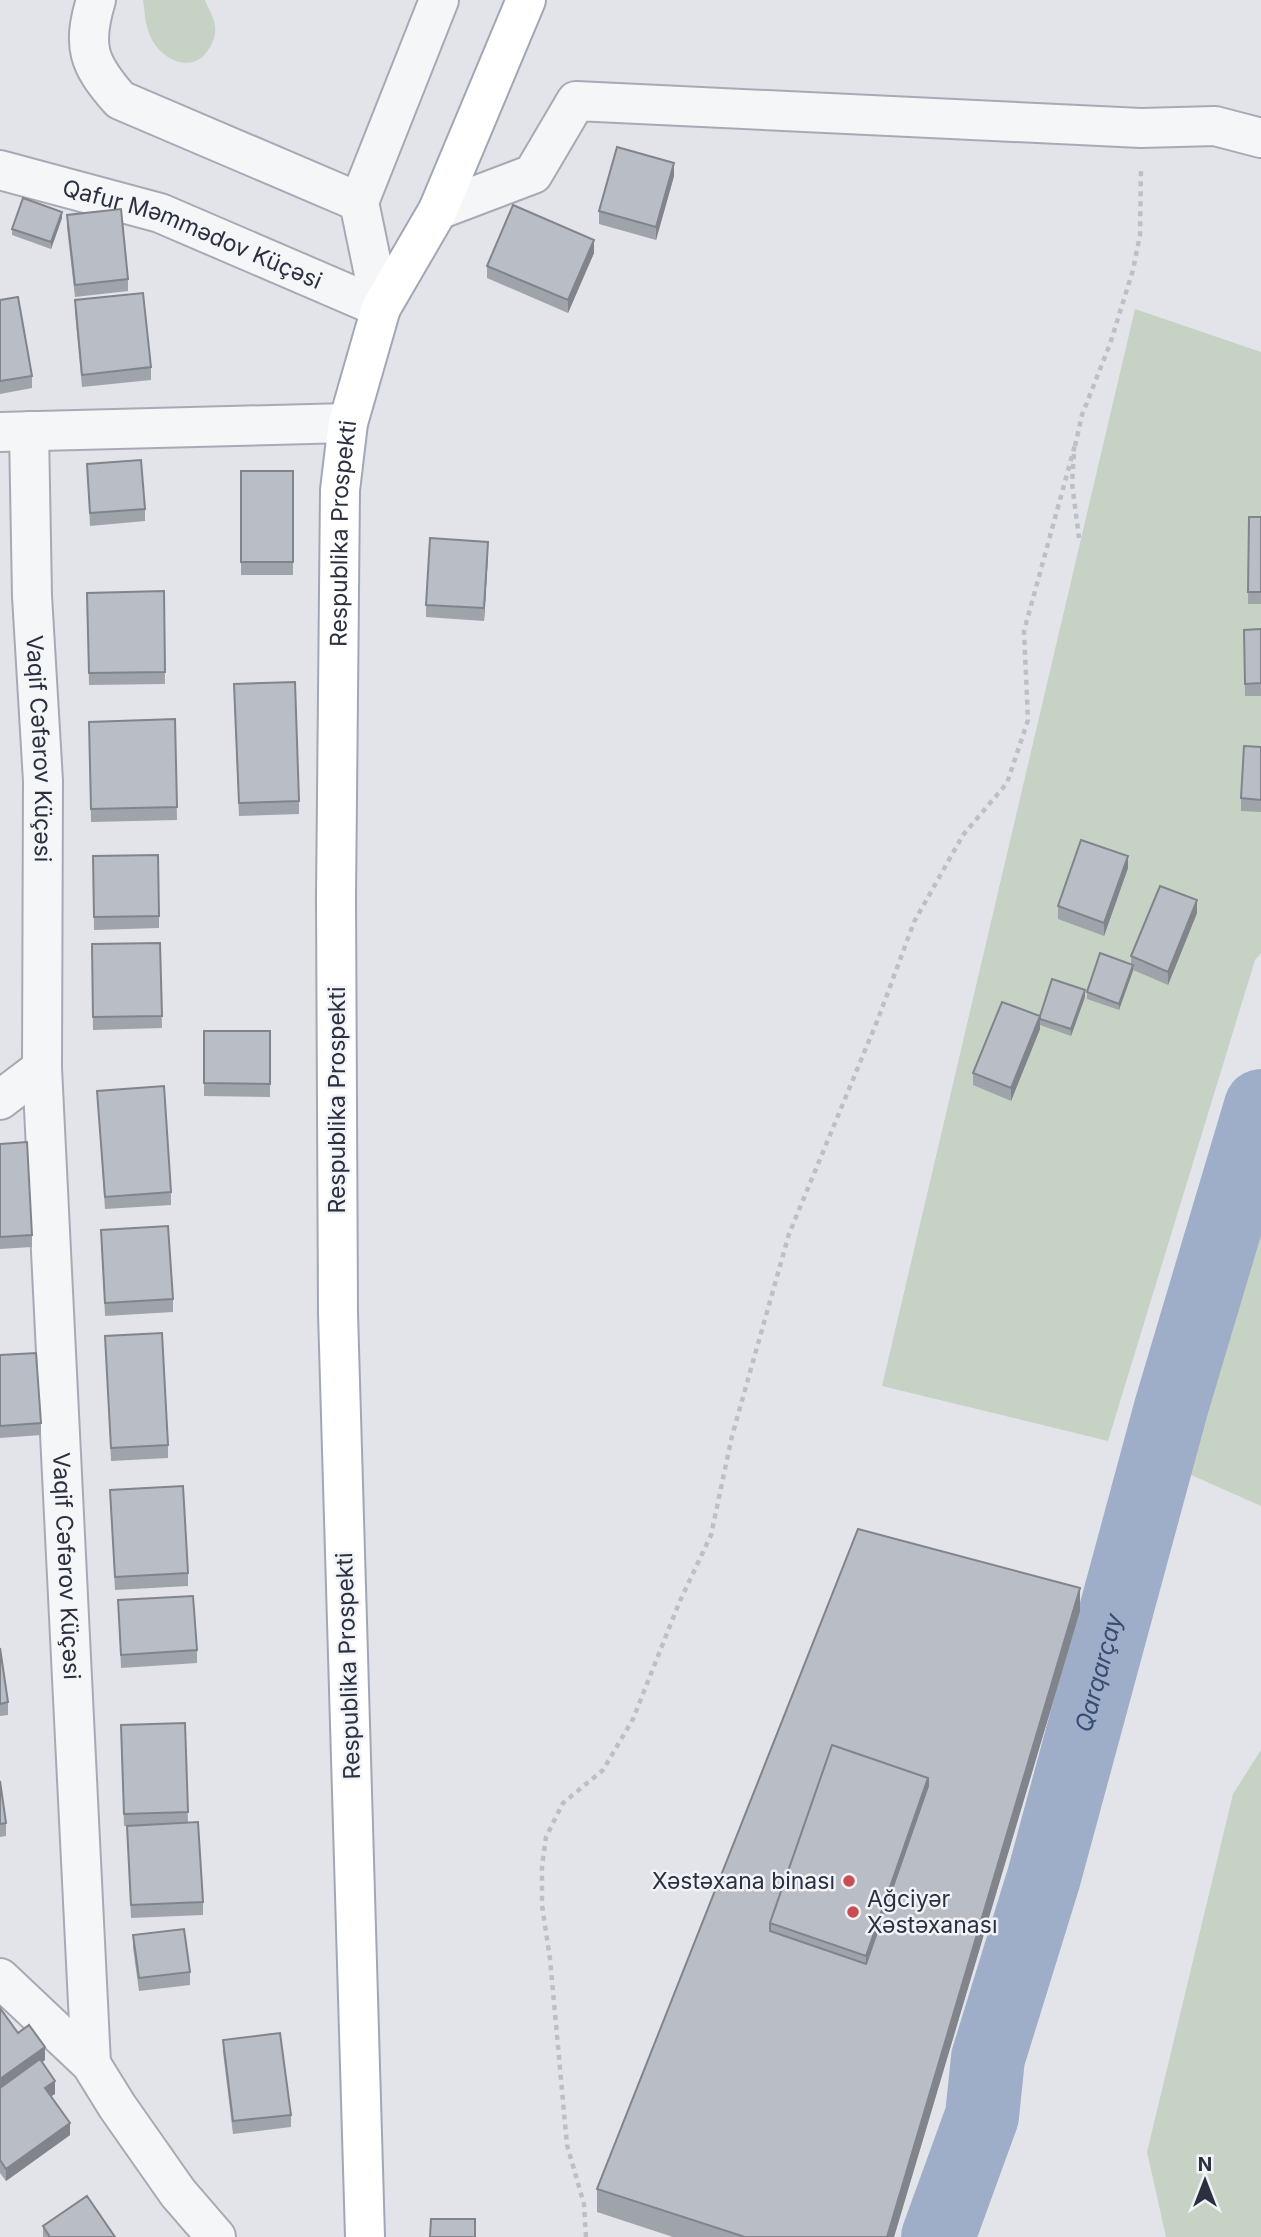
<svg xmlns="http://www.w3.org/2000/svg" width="1261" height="2237" viewBox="0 0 1261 2237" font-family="Inter,sans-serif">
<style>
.green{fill:#c6d3c4}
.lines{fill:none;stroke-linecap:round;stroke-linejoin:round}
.river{stroke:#9faec8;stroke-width:74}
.minor-casing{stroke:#a7aab4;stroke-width:42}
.major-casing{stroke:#a2a7b5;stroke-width:42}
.path{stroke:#bcbfc5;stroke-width:4.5;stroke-dasharray:5 5;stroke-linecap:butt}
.minor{stroke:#f5f6f8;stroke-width:38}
.major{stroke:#fff;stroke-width:38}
.wall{fill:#9fa3aa}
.shaded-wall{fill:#82848b}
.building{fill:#b9bdc6;stroke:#82848b;stroke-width:2;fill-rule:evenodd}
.poi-dot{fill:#c84e53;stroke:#f2f3f7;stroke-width:2.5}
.labels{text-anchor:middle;stroke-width:5;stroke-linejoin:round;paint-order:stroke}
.street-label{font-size:23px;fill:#2b3041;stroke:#f2f3f7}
.poi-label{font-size:23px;fill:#2b3041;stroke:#f2f3f7;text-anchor:end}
.water-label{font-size:24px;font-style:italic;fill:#374b73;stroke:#f2f3f7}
</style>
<rect width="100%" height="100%" fill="#e2e4ea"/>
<path class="green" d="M143,0h62c3,8 9,17 10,26 1,7 -1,15 -5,21 -15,28 -47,15 -59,-9 -6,-12 -6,-25 -8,-38z
M1135,309l126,43v601l-6,7 -147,481 -226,-55z
M1261,1183v323l-90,-40z
M1261,1750v487h-95l-19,-85 86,-358z"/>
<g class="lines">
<path class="river" id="s1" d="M938,2237l44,-121 6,-58 56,-181 127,-469 90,-302"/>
<g class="minor-casing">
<g id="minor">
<path d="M96,0c-14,46 -8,64 24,100l239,102"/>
<path id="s2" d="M0,170l160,43 221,95"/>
<path d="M438,210l95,-36 43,-73 565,27 74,-2 46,12"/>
<path d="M381,308l-22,-106 80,-202"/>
<path id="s3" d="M29,431l3,165 11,185 -1,287 49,996"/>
<path d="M0,432l348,-9"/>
<path d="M0,1100l42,-32"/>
<path d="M0,1978l91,86 26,42 61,87 38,44"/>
</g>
</g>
<g class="major-casing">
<g id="major">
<path id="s4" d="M365,2237l-27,-924 -2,-415 4,-408 8,-67 33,-115 57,-98 88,-210"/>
</g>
</g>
<path class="path" d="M1075,446l7,-31 28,-71 23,-74 7,-35 1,-68
M1074,454l-2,29 7,55
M586,2237l-2,-33 -17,-59 -17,-186 -8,-54v-39l4,-29 17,-34 40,-33 30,-51 46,-116 32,-68 21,-99 57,-202 89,-215 36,-97 49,-87 44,-52 21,-63 -4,-89 51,-186"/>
<use href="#minor" class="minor"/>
<use href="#major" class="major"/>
</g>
<path class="wall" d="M674,176l-18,64 -57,-16v-13z
M67,215l61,64v12l-53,6 -8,-69z
M62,218l-11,31 -39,-14v-6z
M594,253l-26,60 -81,-35v-12z
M0,300l32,76v12l-32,6z
M75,300l76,67v13l-69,7 -7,-75z
M87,464l58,45v12l-55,5z
M241,471h52v104h-52z
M1249,517h12v87h-13z
M488,555l-4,66 -58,-4v-12z
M164,591l1,93 -76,1 -2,-92z
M1261,629v67h-16l-1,-66z
M234,696l65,105v13l-60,2z
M175,719l2,101 -86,2 -2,-100z
M1261,747v65l-20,-1v-13z
M93,856l66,60v12l-65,2z
M1128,868l-24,68 -46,-17v-13z
M1197,913l-29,72 -35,-15 -14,40 -32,-11v-7l44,-28v-8z
M160,943l2,85 -69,2 -1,-86z
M1085,997l-14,39 -31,-11v4l-29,72 -38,-16v-12l66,-57z
M204,1031h66v66l-66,-1z
M97,1091l74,101v13l-66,4z
M0,1144l32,91v12l-32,2z
M101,1230l72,69v13l-68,4z
M105,1336l63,109v13l-57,3z
M0,1355l41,68v12l-41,3z
M110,1490l78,83v13l-73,4z
M858,1529l222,82 -186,626h-221l-76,-25v-23z
M118,1600l79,50v13l-76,5z
M0,1648l8,54v13l-8,1z
M185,1723l3,100 15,79v13l-72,3 -4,-92h-3l-3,-101z
M0,1781l6,42v13l-6,1z
M133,1935l57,37v13l-51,6 -6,-43z
M0,2008l18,25 27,27 -3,2 13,32 -4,2 19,39 -64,46 -6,-8z
M223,2040l68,75v12l-58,7 -10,-82z
M43,2226l72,11h-72z"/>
<path class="shaded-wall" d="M674,163v13l-18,64v-13z
M62,212v6l-11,31v-7z
M594,240v13l-26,60v-13z
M488,542v13l-4,66v-13z
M1128,856v12l-24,68v-13z
M1197,900v13l-29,72v-13z
M1133,965v6l-14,39v-6z
M1085,990v7l-14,39v-7z
M1040,1016v13l-29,72v-13z
M1080,1588v23l-186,626h-7z
M928,1778v31l-62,178v-31z
M45,2047v13l-45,32v-13z
M55,2081v13l-10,6v-12z
M70,2123v12l-64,46v-12z"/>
<path class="building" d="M617,147l57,16 -18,64 -57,-16z
M23,198l39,14 -11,30 -39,-13z
M513,205l81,35 -26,60 -81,-34z
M121,209l7,70 -53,6 -8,-70z
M143,293l8,74 -69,8 -7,-75z
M18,297l14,79 -32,5v-81z
M141,460l4,49 -55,4 -3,-49z
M241,471h52v91h-52z
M1249,517h12v75h-13z
M430,538l58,4 -4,66 -58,-3z
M164,591l1,81 -76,1 -2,-80z
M1261,629v54l-16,1 -1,-54z
M295,682l4,119 -60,2 -5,-119z
M175,719l2,88 -86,2 -2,-87z
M1244,746l17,1v53l-20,-2z
M1081,840l47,16 -24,67 -46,-17z
M158,855l1,61 -65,1 -1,-61z
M1160,886l37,14 -29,72 -37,-16z
M160,943l2,73 -69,1 -1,-73z
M1100,953l33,12 -14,39 -32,-12z
M1052,979l33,11 -14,39 -31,-10v-3l-1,3z
M1002,1002l38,14 -29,72 -38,-15z
M204,1031h66v53l-66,-1z
M164,1086l7,106 -66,5 -8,-106z
M27,1142l5,93 -32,2v-93z
M168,1226l5,73 -68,4 -4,-73z
M162,1333l6,112 -57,3 -6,-112z
M36,1353l5,70 -41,3v-71z
M183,1486l5,87 -73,4 -5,-87z
M858,1529l222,59 -193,649h-142l-148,-48zM832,1745l96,33v8l-62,178 -96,-33v-8z
M193,1596l4,54 -76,5 -3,-55z
M0,1648l8,54 -8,2z
M185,1723l3,89 -64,2 -3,-89z
M832,1745l96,33 -62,178 -96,-33z
M0,1781l6,42 -6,1z
M198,1822l5,80 -72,3 -4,-79z
M184,1929l6,43 -51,6 -6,-43z
M0,2008l18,25 11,-8 16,22 -45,32z
M280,2033l11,82 -58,6 -10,-81z
M40,2059l15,22 -10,7 25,35 -64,46 -6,-9v-72z
M87,2196l28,41h-65l-7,-11z
M431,2219h44v18h-45z"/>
<g class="poi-dot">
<circle cx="849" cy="1881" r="7"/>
<circle cx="853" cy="1912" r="7"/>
</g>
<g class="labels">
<g class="street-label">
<text dy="8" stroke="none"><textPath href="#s2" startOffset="203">Qafur Məmmədov Küçəsi</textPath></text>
<text dy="8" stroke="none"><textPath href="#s4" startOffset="1704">Respublika Prospekti</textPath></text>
<text dy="8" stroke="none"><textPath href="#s3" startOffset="318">Vaqif Cəfərov Küçəsi</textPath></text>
<text transform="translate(337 1100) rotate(-90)" y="8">Respublika Prospekti</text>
<text dy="8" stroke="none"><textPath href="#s3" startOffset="1136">Vaqif Cəfərov Küçəsi</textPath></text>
<text transform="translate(348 1666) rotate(-92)" y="8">Respublika Prospekti</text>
</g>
<g class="poi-label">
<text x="835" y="1889">Xəstəxana binası</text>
<text x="867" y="1907" text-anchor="start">Ağciyər<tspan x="867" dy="26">Xəstəxanası</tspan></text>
</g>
<g class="water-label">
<text dy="8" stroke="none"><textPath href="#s1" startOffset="588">Qarqarçay</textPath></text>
</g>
</g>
<g transform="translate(1205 2181)" stroke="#f2f3f7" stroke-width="5" paint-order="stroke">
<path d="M0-5L12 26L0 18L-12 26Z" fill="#2b3041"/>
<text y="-10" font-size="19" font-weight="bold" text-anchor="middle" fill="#2b3041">N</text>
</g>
</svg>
